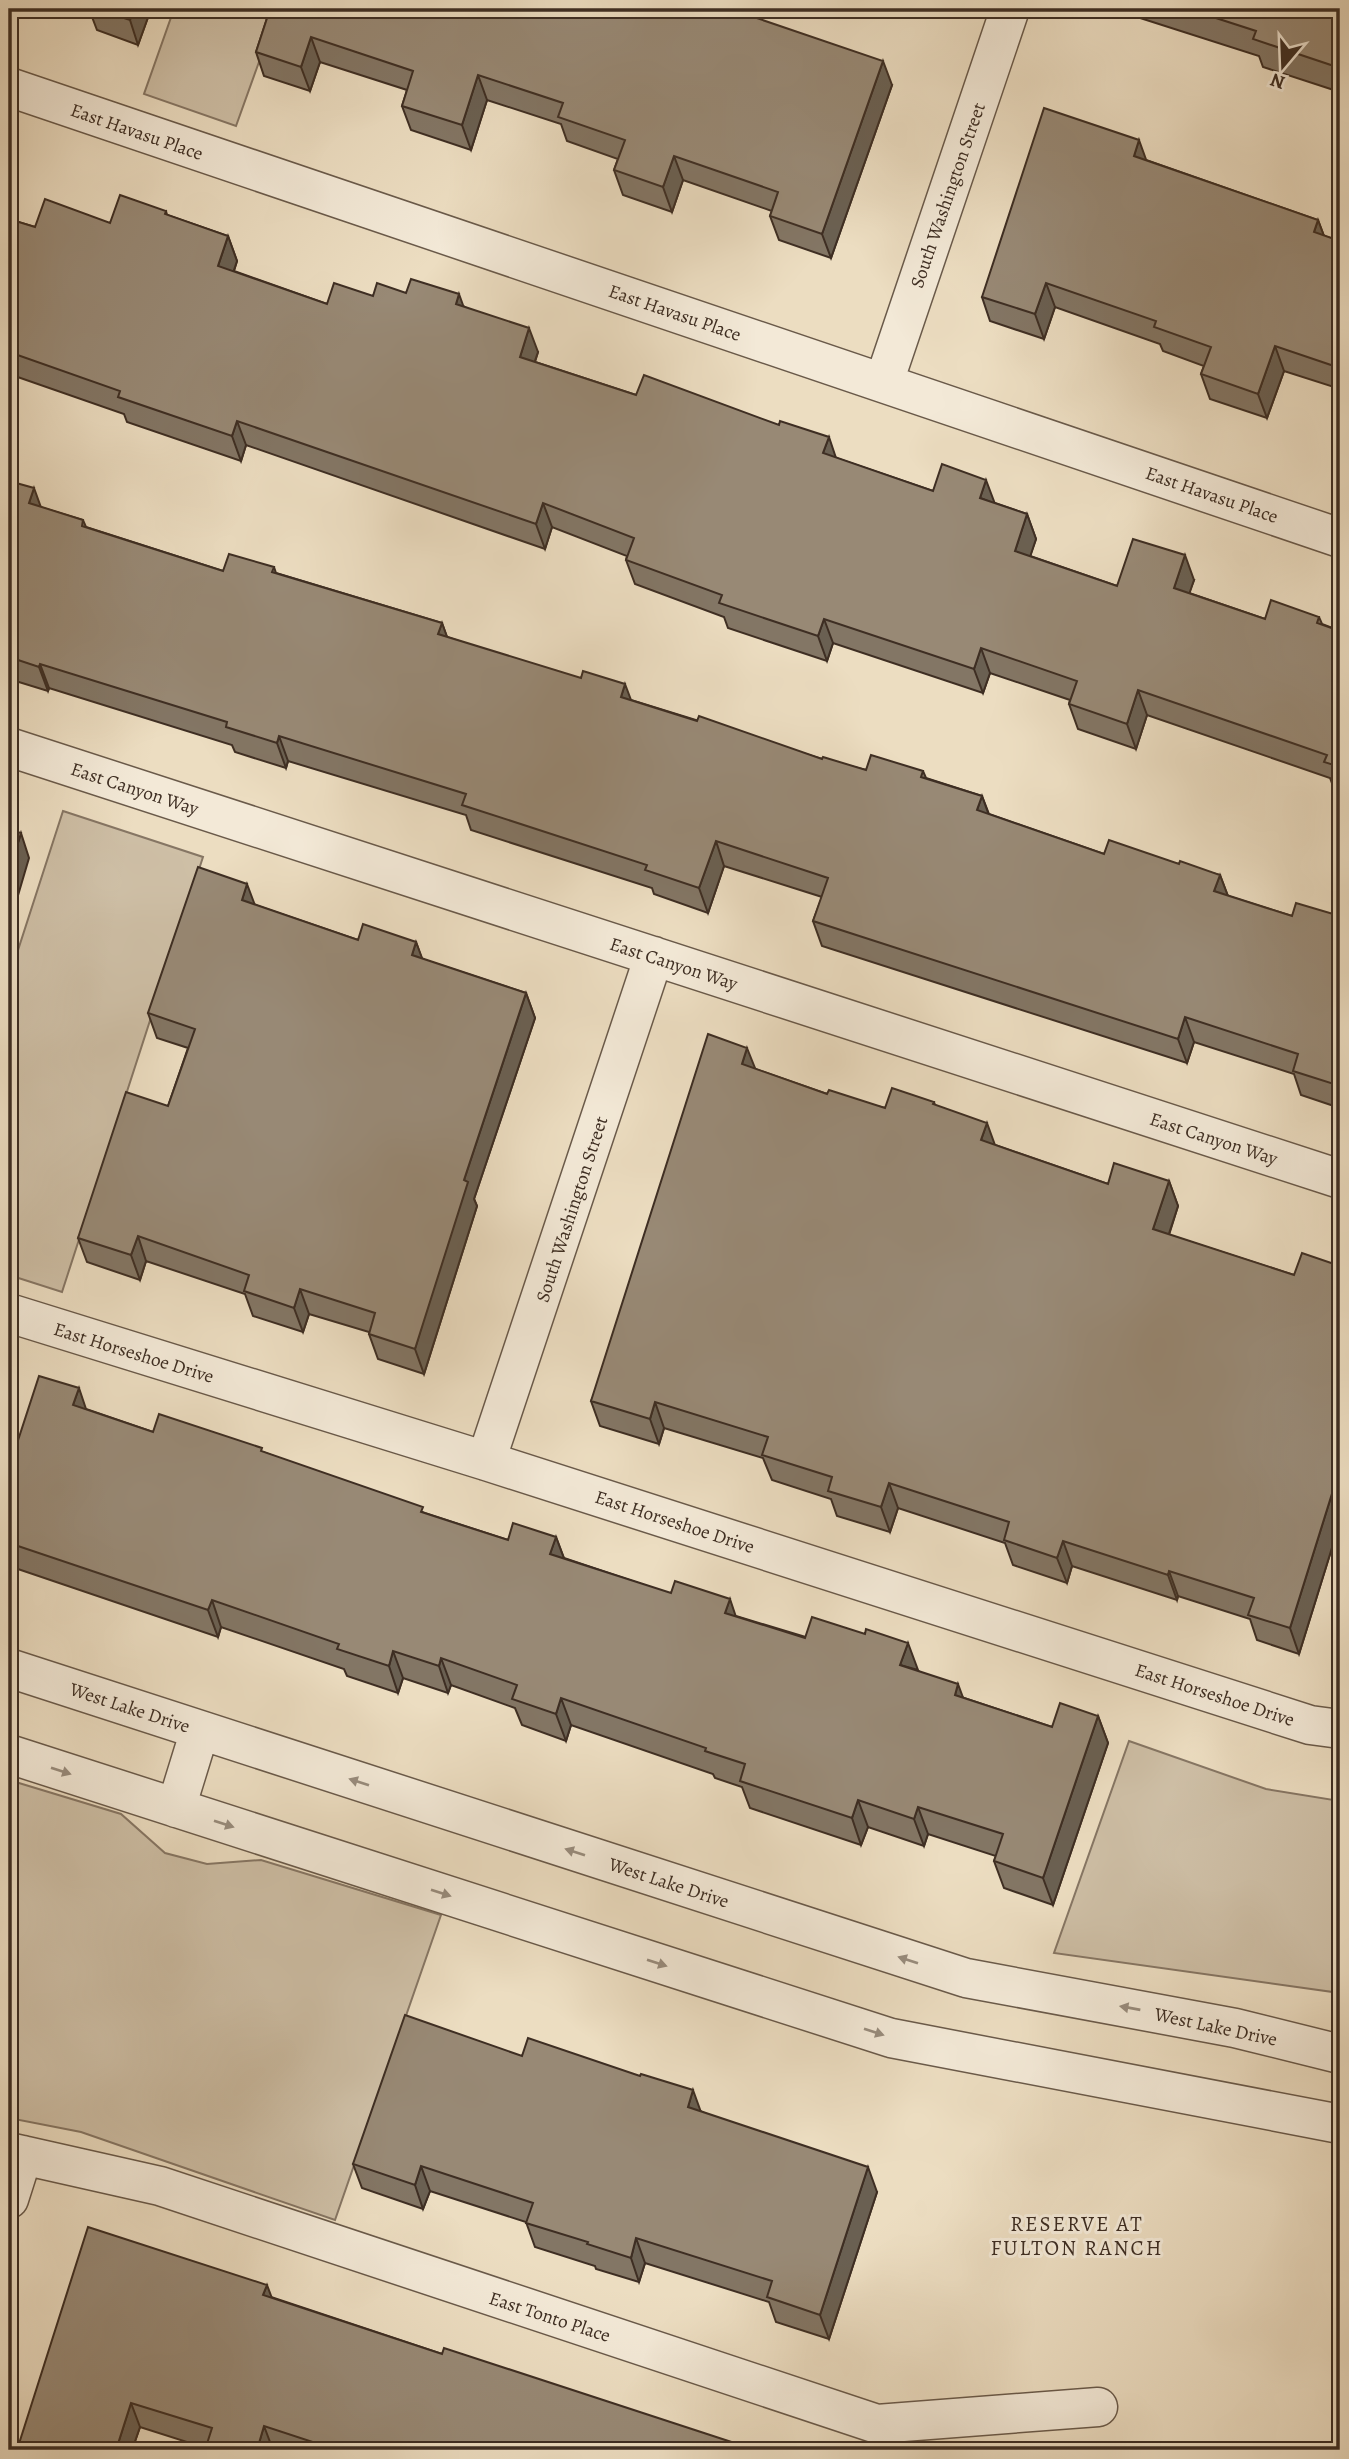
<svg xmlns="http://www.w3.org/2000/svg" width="1349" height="2459" viewBox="0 0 1349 2459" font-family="Alegreya,serif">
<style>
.green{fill:#cebfa6;stroke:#867664;stroke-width:2}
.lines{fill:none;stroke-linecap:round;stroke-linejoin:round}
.street-casing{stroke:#6a5a4a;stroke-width:41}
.street{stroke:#f3e9d7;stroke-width:38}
.wall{fill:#837665;stroke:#3e2e23;stroke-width:2}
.shaded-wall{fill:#6a6052;stroke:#3e2e23;stroke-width:2}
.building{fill:#988975;stroke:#3e2e23;stroke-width:2}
.oneway{fill:#988c7d}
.labels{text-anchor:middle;stroke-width:6;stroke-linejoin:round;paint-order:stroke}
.street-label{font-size:19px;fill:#3e2e23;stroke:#f3e9d7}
.neighbourhood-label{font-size:21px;letter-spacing:2px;fill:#3e2e23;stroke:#f3e9d7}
</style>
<rect width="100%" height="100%" fill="#ecddc1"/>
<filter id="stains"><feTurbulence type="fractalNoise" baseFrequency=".00286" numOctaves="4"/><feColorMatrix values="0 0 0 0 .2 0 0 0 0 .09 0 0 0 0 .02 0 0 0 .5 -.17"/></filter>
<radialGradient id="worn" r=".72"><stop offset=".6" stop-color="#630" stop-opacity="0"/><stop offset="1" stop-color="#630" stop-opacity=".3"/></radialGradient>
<path class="green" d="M174,9h104l-42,117 -92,-32z
M63,811l140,46 -141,435 -53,-17v-297z
M1129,1741l137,48 74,12v192l-286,-40z
M9,1780l112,34 44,39 42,11 54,-4 180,55 -106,305 -254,-88 -72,-14z"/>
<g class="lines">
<g class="street-casing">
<path id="street" d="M9,87l1331,451
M884,382l126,-373
M9,747l1331,432
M9,1313l477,148 824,264 30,4
M486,1461l168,-505
M9,1668l957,310 269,50 105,26
M9,1754l882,284 449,86
M176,1808l24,-78
M9,2152l151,34 717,238 221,-17
M9,2199l14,-44"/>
</g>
<use href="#street" class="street"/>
</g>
<path class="wall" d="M89,9h62l-13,36 -41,-15z
M270,9l622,76 -61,173 -52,-18 -9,-24 2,-5 -89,-31 -11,32 -49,-17 -9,-25 4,-11 -51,-18 -6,-17 -74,-24 -16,50 -60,-20 -9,-24 5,-16 -87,-28 -10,29 -46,-15 -8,-24z
M1112,9h228v83l-77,-25 -4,-11z
M1146,160l172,60 6,16 16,5v148l-56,-18 -17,47 -57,-19 -9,-25 3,-8 -41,-15 -3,-7 -105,-37 -11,32 -54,-18 -8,-24z
M166,211l1,4 61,21 9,25 -3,10 93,33 46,-8 33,-3 57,13 75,46 -3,10 101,33 200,63 97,33 62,12 32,11 9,25 -6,17 87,30 77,-6 -5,13 76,26 54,-2 3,7 18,7v157l-7,-2 -3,-8 -183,-63 -11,34 -58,-20 -9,-25 1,-4 -80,-27 -7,20 -150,-50 -6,18 -99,-33 -4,-11 -89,-33 -9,-24 1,-4 -75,-29 -7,22 -299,-104 -5,16 -114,-39 -3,-8 -115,-40v-155l26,8 75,-4z
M9,481l31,26 43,13 3,7 137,44 51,-4 2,6 166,50 5,14 184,63 191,59 44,11 57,1 3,7 56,18 7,18 115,40 75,10 41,11 8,21 64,20h48v192l-39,-13 -7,-21 -100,-32 -7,21 -365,-117 -9,-25 9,-24 -98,-31 -16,47 -54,-19 -2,-6 -181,-58 -5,-15 -178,-54 -2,7 -51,-16 -3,-7 -183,-57 -1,3 -39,-12z
M255,905l103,35 58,2 6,17 104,34 9,25 -61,181 3,7 -53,168 -46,-15 -9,-25v-2l-60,-18 -6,18 -50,-16 -8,-22 -99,-33 -6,19 -53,-18 -9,-24 90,-132 20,-58 -31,-10 -9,-25z
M755,1069l72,25 58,14 49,-6 1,3 60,40 113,39 61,-3 9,25 -9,29 125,40 46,-9v256l-41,132 -42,-14 -7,-21 -72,-23 -1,4 -105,-34 -5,17 -54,-18 -8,-22 -107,-35 -8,24 -53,-16 -6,-17 -59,-19 -9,-22 -99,-30 -5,16 -59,-18 -9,-25z
M86,1409l67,23 110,20 162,61 83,27 48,-3 8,21 172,58 182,55 46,27 88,29 46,-11 10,27 -55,162 -49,-17 -10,-27 2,-5 -68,-22 -4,12 -56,-19 -7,18 -111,-37 -8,-21 -27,-9 -2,-4 -142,-49 -5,16 -44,-16 -7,-17 -64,-23 -3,8 -45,-15 -5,15 -51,-17 -3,-7 -123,-42 -3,10 -209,-71v-98z
M522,2056l178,55 177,81 -48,147 -53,-17 -7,-20 -124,-39 -6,19 -43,-13 -1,-3 -60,-19 -9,-25 -96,-31 -7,18 -61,-21 -9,-24z
M271,2297l171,57 314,96h-551l1,-2 -66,-21 -8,23h-115z"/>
<path class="shaded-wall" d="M133,9h18l-13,36 -8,-25z
M311,37l9,25 -10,29 -9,-24z
M883,61l9,24 -61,173 -9,-24z
M478,75l9,25 -16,50 -9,-25z
M1139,140l9,25 -14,-9z
M674,156l9,24 -11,32 -9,-25z
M1318,220l9,24 -13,-12z
M228,236l9,25 -10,30 -9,-25z
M1046,283l9,24 -11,32 -9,-25z
M459,294l9,25 -12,-15z
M529,328l9,24 -10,29 -8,-24z
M1275,346l9,25 -17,47 -9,-24z
M237,421l9,24 -5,16 -9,-25z
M829,437l8,24 -14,-8z
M986,480l9,24 -15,-6z
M34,488l9,25 -14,-10z
M543,503l9,24 -7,22 -9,-25z
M1027,514l9,25 -12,36 -9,-24z
M1185,555l9,25 -11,32 -9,-24z
M824,619l9,24 -6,18 -9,-25z
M442,623l9,25 -13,-14z
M981,648l9,25 -7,20 -9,-24z
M40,664l9,24 -1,3 -9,-24z
M625,684l9,24 -13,-11z
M1138,690l9,25 -11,34 -9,-25z
M279,736l9,25 -2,7 -9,-25z
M982,796l9,25 -14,-11z
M21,833l8,25 -20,68v-54z
M716,841l8,25 -16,47 -9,-25z
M1220,875l9,24 -15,-8z
M247,884l9,24 -14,-8z
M416,942l9,24 -13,-11z
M526,993l9,25 -61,181 3,7 -53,168 -9,-25 49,-169z
M1185,1017l9,25 -7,21 -9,-24z
M747,1048l10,25 -15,-9z
M987,1123l9,25 -15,-8z
M1169,1181l9,25 -16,49 -9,-26z
M138,1236l8,25 -6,19 -9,-25z
M300,1289l9,25 -6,18 -9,-24z
M79,1388l9,27 -15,-10z
M655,1402l9,26 -5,16 -9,-25z
M1340,1468v54l-41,132 -9,-26z
M889,1483l9,25 -8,24 -9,-25z
M556,1537l10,27 -16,-10z
M1063,1541l9,25 -5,17 -10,-25z
M1169,1571l9,25 -1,4 -9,-25z
M730,1599l9,27 -14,-13z
M212,1600l9,27 -3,10 -10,-27z
M908,1643l10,27 -18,-5z
M393,1651l10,27 -5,15 -9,-27z
M441,1658l10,27 -3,8 -9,-27z
M958,1684l10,27 -13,-16z
M561,1698l10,27 -5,16 -10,-27z
M1098,1716l10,27 -55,162 -10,-27z
M858,1800l10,27 -7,18 -9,-27z
M918,1807l10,27 -4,12 -10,-27z
M693,2090l9,25 -14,-8z
M421,2166l9,25 -7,18 -8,-24z
M868,2167l9,25 -48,147 -9,-24z
M636,2238l9,25 -6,19 -8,-24z
M267,2285l9,24 -13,-14z
M131,2403l9,24 -8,23h-16z
M264,2426l9,24h-16z"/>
<path class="building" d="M96,9h37l-3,11z
M270,9h460l153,52 -61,173 -52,-18 8,-24 -104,-36 -11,31 -49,-17 11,-30 -67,-23 5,-14 -85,-28 -16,50 -60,-19 11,-35 -102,-34 -10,30 -45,-15z
M1188,9h152v59l-87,-29 3,-8z
M1044,108l95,32 -5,16 184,64 -4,12 26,9v127l-65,-22 -17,48 -57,-20 10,-27 -57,-20 2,-6 -110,-38 -11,31 -53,-17z
M120,195l46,16 -1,3 63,22 -10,30 109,38 7,-21 39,13 4,-13 29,10 5,-14 48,15 -3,10 73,24 -9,29 116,38 8,-20 135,50 1,-4 49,16 -6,16 110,38 9,-27 44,16 -6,18 47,16 -12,37 102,35 16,-47 52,16 -11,33 91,31 6,-19 48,17 -2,6 23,8v136l-16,-5 3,-7 -189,-65 -11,34 -58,-20 8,-23 -96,-33 -7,21 -150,-50 -6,17 -99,-33 3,-8 -96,-35 8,-22 -91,-35 -7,21 -299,-103 -5,15 -114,-39 2,-6 -111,-39v-133l26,8 10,-28 65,24z
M9,481l25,7 -5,15 54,17 -1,6 141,45 6,-17 45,13 -2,5 170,51 -4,11 143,44 2,-7 42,13 -4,13 76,24 2,-5 123,43 1,-2 43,13 5,-15 52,16 -2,6 61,19 -5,14 127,44 5,-14 70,24 1,-3 40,14 -6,16 78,25 4,-13 44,13v7l-2,7h2v156l-47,-15 5,-17 -113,-37 -7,22 -365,-118 15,-43 -112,-37 -17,47 -54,-18 2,-5 -185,-60 4,-11 -187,-58 -2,7 -51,-16 1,-5 -187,-58 -1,3 -30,-10z
M9,830l12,3 -12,39z
M198,867l49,17 -5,16 116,40 5,-16 53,18 -4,13 114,38 -62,187 4,2 -53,167 -46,-15 6,-21 -75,-24 -6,19 -50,-17 5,-16 -111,-39 -7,19 -53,-17 48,-146 42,14 27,-77 -47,-16z
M708,1034l39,14 -5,16 85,30 2,-4 56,18 7,-20 42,14 -1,2 54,19 -6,17 127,44 6,-21 55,18 -16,48 141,46 8,-22 38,13v202l-50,160 -42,-13 6,-17 -85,-27 -1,4 -105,-34 -6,17 -53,-18 5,-18 -120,-39 -8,24 -53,-16 4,-14 -70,-22 6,-18 -113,-35 -5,17 -59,-18z
M39,1376l40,12 -6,17 80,27 6,-18 103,34 -1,3 162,56 -2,5 87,28 5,-17 43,14 -6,17 121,39 4,-12 55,18 -5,14 80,25 7,-21 53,17 1,-5 42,14 -8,22 58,19 -3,11 97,32 8,-24 38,13 -55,162 -49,-17 9,-27 -85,-27 -4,12 -56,-19 -6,18 -112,-37 5,-17 -40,-13 1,-3 -145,-50 -5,16 -44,-15 5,-14 -76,-27 -2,8 -46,-15 -4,15 -52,-17 2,-5 -127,-44 -4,10 -199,-67v-75z
M405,2015l117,41 6,-18 112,38 1,-2 52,16 -5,17 180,60 -48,148 -53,-18 5,-16 -136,-43 -5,20 -44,-14 1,-2 -62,-19 7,-20 -112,-37 -6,19 -62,-21z
M88,2227l179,58 -4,10 179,59 2,-6 312,102h-419l-73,-24 -7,24h-52l7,-22 -81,-25 -15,47h-99z"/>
<defs><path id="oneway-solid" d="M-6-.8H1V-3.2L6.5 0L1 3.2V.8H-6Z" transform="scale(1.75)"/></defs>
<g class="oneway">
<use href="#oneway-solid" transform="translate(61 1771) rotate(18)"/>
<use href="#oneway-solid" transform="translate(359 1782) rotate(-162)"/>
<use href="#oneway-solid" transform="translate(224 1824) rotate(18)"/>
<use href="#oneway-solid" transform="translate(575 1852) rotate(-162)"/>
<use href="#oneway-solid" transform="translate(441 1893) rotate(18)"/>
<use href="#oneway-solid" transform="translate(908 1960) rotate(-162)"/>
<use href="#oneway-solid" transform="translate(657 1963) rotate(18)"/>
<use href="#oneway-solid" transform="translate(1130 2008) rotate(-170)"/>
<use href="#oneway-solid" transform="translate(874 2032) rotate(18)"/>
</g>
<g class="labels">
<g class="street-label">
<text transform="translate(137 131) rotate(19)" y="7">East Havasu Place</text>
<text transform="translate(947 195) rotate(-71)" y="7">South Washington Street</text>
<text transform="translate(675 312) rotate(19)" y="7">East Havasu Place</text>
<text transform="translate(1212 494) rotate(19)" y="7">East Havasu Place</text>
<text transform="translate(135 788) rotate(18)" y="7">East Canyon Way</text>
<text transform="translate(674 963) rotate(18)" y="7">East Canyon Way</text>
<text transform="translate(1214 1138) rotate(18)" y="7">East Canyon Way</text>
<text transform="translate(571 1209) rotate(-72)" y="7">South Washington Street</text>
<text transform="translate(134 1352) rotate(17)" y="7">East Horseshoe Drive</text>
<text transform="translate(675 1521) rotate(18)" y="7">East Horseshoe Drive</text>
<text transform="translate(1215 1694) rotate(18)" y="7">East Horseshoe Drive</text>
<text transform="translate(130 1707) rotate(18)" y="7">West Lake Drive</text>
<text transform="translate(669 1882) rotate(18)" y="7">West Lake Drive</text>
<text transform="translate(1216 2026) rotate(12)" y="7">West Lake Drive</text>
<text transform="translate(550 2316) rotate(18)" y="7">East Tonto Place</text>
</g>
<g class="neighbourhood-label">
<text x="1077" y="2231">RESERVE AT<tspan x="1077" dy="24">FULTON RANCH</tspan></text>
</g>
</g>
<rect width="1349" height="2459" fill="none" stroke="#ecddc1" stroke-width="35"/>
<rect x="10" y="10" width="1328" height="2438" fill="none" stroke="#3e2e23" stroke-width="3.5"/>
<rect x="18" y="18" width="1314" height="2424" fill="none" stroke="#3e2e23" stroke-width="2"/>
<g transform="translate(1283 66) rotate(199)" stroke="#f3e9d7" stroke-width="5" paint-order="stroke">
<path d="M0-5L12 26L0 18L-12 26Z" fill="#3e2e23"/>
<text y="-10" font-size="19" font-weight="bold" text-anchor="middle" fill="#3e2e23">N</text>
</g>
<rect width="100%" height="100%" filter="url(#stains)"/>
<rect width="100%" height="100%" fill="url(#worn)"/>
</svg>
